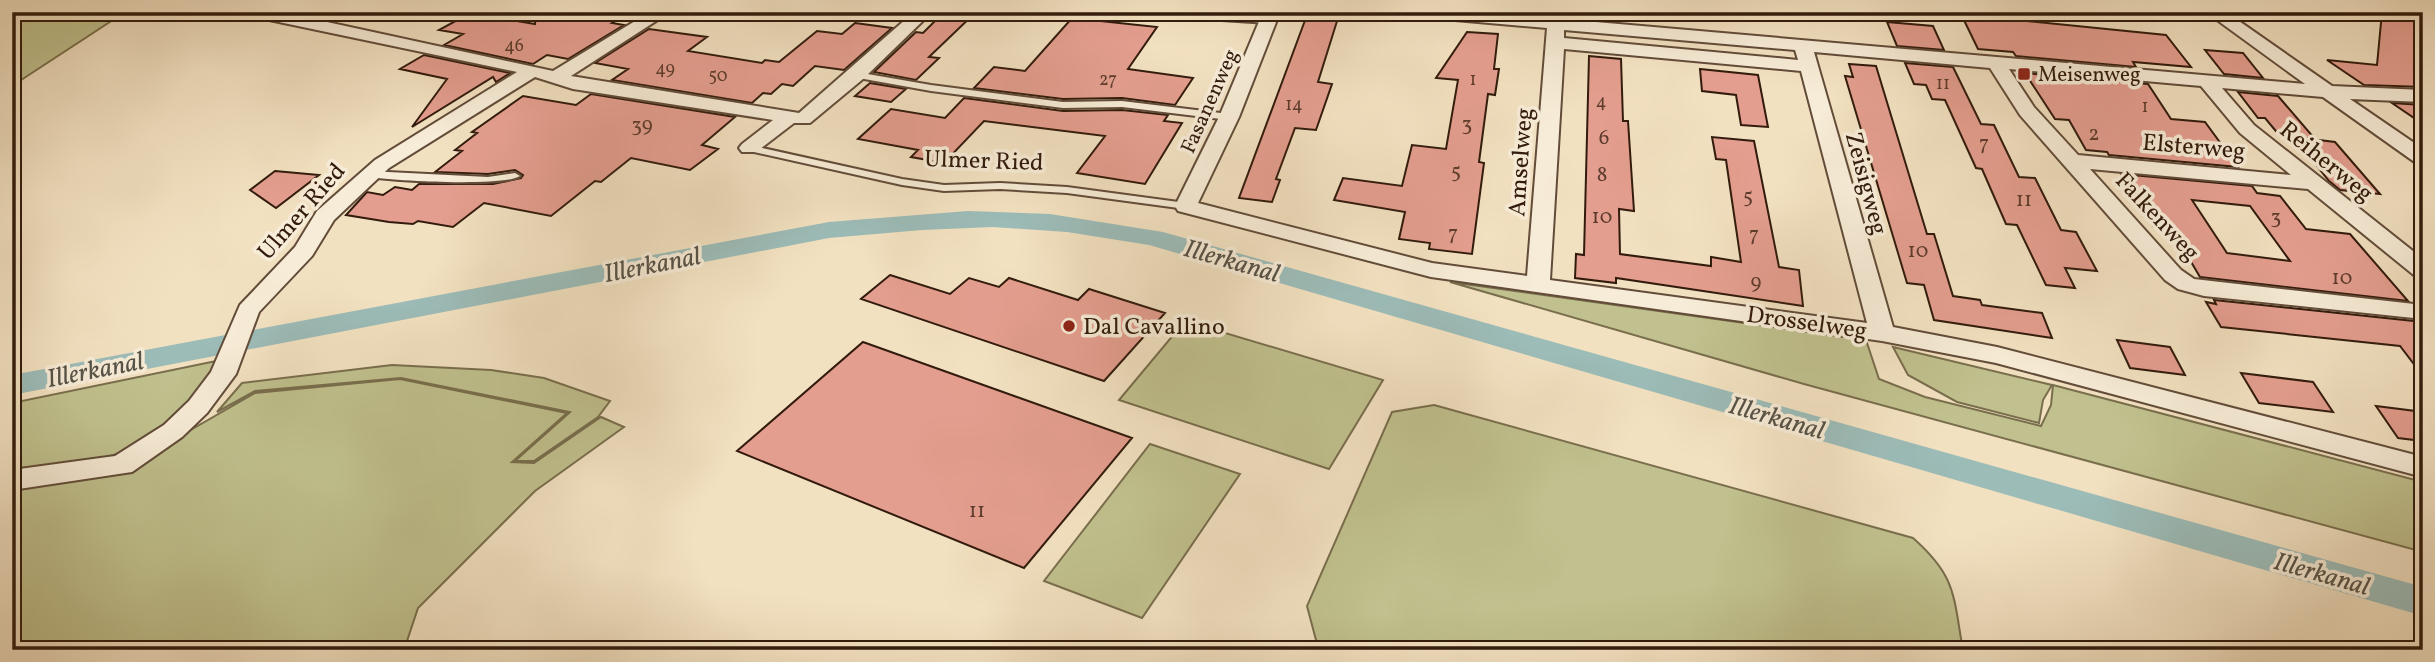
<svg xmlns="http://www.w3.org/2000/svg" width="2435" height="662" viewBox="0 0 2435 662" font-family="Vollkorn,serif">
<style>
.green{fill:#c0c18e;stroke:#796e4d;stroke-width:2}
.lines{fill:none;stroke-linecap:round;stroke-linejoin:round}
.canal{fill:#9cbcb8;fill-rule:evenodd}
.building{fill:#e49e8f;stroke:#321b0c;stroke-width:2;fill-rule:evenodd}
.service-casing{stroke:#624c39;stroke-width:4}
.minor-casing{stroke:#624c39;stroke-width:4}
.service{fill:#f7ecd7;fill-rule:evenodd}
.minor{fill:#f7ecd7;fill-rule:evenodd}
.poi-dot{fill:#8f2418;stroke:#f7ecd7;stroke-width:2.5}
.labels{text-anchor:middle;stroke-width:7;stroke-linejoin:round;paint-order:stroke}
.far-number-label{font-size:18px;fill:#5e3c2d}
.far-poi-label{font-size:21px;fill:#321b0c;stroke:#f7ecd7;text-anchor:start}
.far-street-label{font-size:21px;fill:#321b0c;stroke:#f7ecd7}
.number-label{font-size:21px;fill:#5e3c2d}
.street-label{font-size:24px;fill:#321b0c;stroke:#f7ecd7}
.poi-label{font-size:24px;fill:#321b0c;stroke:#f7ecd7;text-anchor:start}
.water-label{font-size:26px;font-style:italic;fill:#575348;stroke:#f7ecd7}
</style>
<rect width="100%" height="100%" fill="#f2e1c1"/>
<filter id="stains"><feTurbulence type="fractalNoise" baseFrequency=".00286" numOctaves="4"/><feColorMatrix values="0 0 0 0 .2 0 0 0 0 .09 0 0 0 0 .02 0 0 0 .5 -.17"/></filter>
<radialGradient id="worn" r=".72"><stop offset=".6" stop-color="#630" stop-opacity="0"/><stop offset="1" stop-color="#630" stop-opacity=".3"/></radialGradient>
<path class="green" d="M12,12h113l-113,74z
M1450,282l416,58 13,39 46,18 116,29 10,-21 2,-20 370,97v70l-619,-168z
M1185,321l198,59 -54,89 -210,-69z
M1893,347l159,38 -9,15 -4,23 -82,-21 -49,-27z
M221,360c-13,18 -25,44 -42,57 -54,46 -101,48 -167,56v-70z
M392,365l99,5 53,8 66,23 -12,16 -64,44h-19l55,-49 -169,-34 -146,13 -38,21 25,-29z
M400,379l167,34 -55,49 22,1 67,-46 23,10 -89,64 -117,117 -14,42h-392v-167l109,-13 134,-77z
M1434,405l479,133c44,39 40,57 50,112h-629l-18,-10 -9,-34 85,-194z
M1150,444l90,30 -98,144 -98,-37z"/>
<g class="lines">
<path class="canal" d="M968,211l82,3 113,18 1260,355v29l-1274,-371 -82,-13 -75,-5 -70,3 -93,8 -817,157v-20l817,-153z"/>
</g>
<path class="building" d="M536,12h94l-18,11 12,2 -56,34 -21,-4 -14,9 -89,-19 19,-11 -24,-4 31,-17 65,11z
M944,12h32l-47,45 10,1 -23,22 -42,-8 42,-40 7,1z
M1960,12h33l4,6 169,17 25,32 -58,-5 3,5 -120,-11 -3,-4 -35,-3z
M2382,12h26l15,16v59l-59,-2 -37,-25 50,5z
M1307,15l31,3 -20,64 14,2 -16,46 -21,-2 -19,51 4,1 -8,22 -33,-4z
M1072,18l85,9 -29,42 65,9 -18,27 -53,-7 -59,1 -89,-11 20,-21 31,4z
M1887,22l46,4 11,24 -47,-4z
M855,23l37,5 -48,42 -29,-4 -22,20 -11,-2 -11,10 -8,-1 -11,10 -140,-23 16,-11 -33,-6 54,-34 58,8 -19,14 74,12 3,-3 14,2 38,-31 25,3z
M1467,32l31,2 -4,35h5l-4,26 -7,-1 -9,68 5,1 -12,91 -43,-5 1,-6 -31,-4 6,-27 -71,-12 9,-22 59,8 10,-41 34,4 12,-69 -22,-2z
M2205,50l38,3 20,25 -39,-4z
M424,55l86,18 -14,9 -3,-5 -81,50 35,-48 -47,-10z
M1589,56l32,3 2,62h5l6,90 -15,-2 1,45 91,12v-9l30,5 -15,-102 -10,-1 -4,-22 42,4 25,126 20,3 4,36 -187,-28v5l-41,-5 1,-24 8,1z
M1905,63l48,4 28,57 13,1 25,52 16,1 26,52 15,2 21,39 -32,-3 10,20 -29,-3 -29,-60 -11,-1 -24,-55 -6,-1 -31,-68 -13,-1 -6,-14 -12,-1z
M1849,64l27,2 51,168h7l19,62 27,4 2,5 60,8 10,25 -118,-18 -10,-35 -17,-2 -62,-207 8,1z
M1700,69l58,6 10,52 -27,-2 -5,-30 -34,-4z
M2025,73l123,11 23,35 34,3 33,45 -129,-12 -2,-3 -21,-2 -17,-30 -14,-1z
M870,83l36,6 -15,13 -36,-6z
M2238,92l40,4 37,43 -12,-1 32,4 45,52 -40,-4 -11,-9 -35,-44 -14,-1 -15,-18h-7z
M591,94l144,23 -33,28 16,4 -28,21 -59,-12 -30,24 -6,-1 -44,35 -67,-13 -31,24 -35,-6 -5,3 -24,-2 -43,-7 21,-23 16,3 12,-8 17,3 7,-6h74l28,-6 2,-3 -8,-5 -27,4 -53,-2 27,-21 -7,-1 22,-17 -5,-1 51,-36 53,9z
M964,98l99,13 59,-1 46,5 -4,6 18,2 -37,61 -68,-11 28,-37 -121,-15 -40,42 -33,-6 7,-7 -60,-11 33,-30 54,9z
M2392,103l31,2v19z
M275,171l44,4 -43,33 -26,-18z
M2121,174l131,12 5,7 23,3 26,33 44,5 58,67 -208,-24 -29,-49 -18,-2zM2192,200l58,6 40,55 -63,-8z
M890,275l60,19 19,-16 30,9 10,-9 69,22 11,-11 76,24 -61,68 -243,-82z
M2214,300l209,22v54l-23,-30 -179,-19 -15,-25 10,2z
M2117,340l53,7 15,28 -55,-7z
M863,342l269,96 -108,130 -287,-117z
M2241,373l72,9 20,30 -74,-9z
M2376,406l47,6v29l-25,-3z"/>
<g class="lines">
<g class="service-casing">
<path id="service" d="M1094,12h93l82,5 4,3 -4,3 -111,-7 -39,2z
M856,72l75,13 132,17 59,-1 107,13 5,3 -5,3 -107,-13 -59,1 -132,-17 -78,-14 -2,-2z
M749,145l153,34 42,6 56,-2 67,4 119,16 5,3 -5,3 -119,-16 -67,-4 -56,2 -42,-6 -157,-35 -1,-2z
M368,171l120,6 27,-4 5,3c-16,11 -132,5 -156,0l-1,-2z"/>
</g>
<g class="minor-casing">
<path id="minor" d="M247,12h34l272,59 97,-59h20l-99,64 228,37 115,-101h18l-69,67 -53,44h-16l-38,29h-14l-3,-4 3,-4 31,-24 -200,-31 -38,-12 -146,91 -55,52 -22,36 -53,56 -23,62 -29,39 -25,24 -50,35 -120,18v-20l103,-14 49,-31 25,-24 22,-29 29,-67 55,-58 22,-36 58,-51 142,-88 -262,-55z
M1263,12h17l-41,105 -41,86 234,60 95,13 20,-248 -126,-11 -8,-5h69l823,72 -99,-72h20l106,74 91,4v12l-73,-3 73,50v16l-7,-2 -93,-66 -101,-9 32,37 169,134v19l-8,-2 -107,-87 -218,-20 91,101 13,9 229,26v14l-219,-23 -26,-7 -13,-9 -145,-165 -30,-47 -176,-16 79,275 104,20 426,110v20l-427,-114 -114,-22 -451,-64 -253,-66 -3,-5 44,-89zM1564,30l231,20 3,10 -234,-22zM1564,49l237,22 66,252 -317,-43zM2009,69l192,17 39,47 51,42 -213,-20 -44,-48z"/>
</g>
<use href="#service" class="service"/>
<use href="#minor" class="minor"/>
</g>
<g class="poi-dot">
<rect x="2017" y="67" width="14" height="14" rx="3.5"/>
<circle cx="1069" cy="326" r="7"/>
</g>
<g class="labels">
<g class="far-number-label">
<text x="514" y="51">46</text>
<text x="665" y="74">49</text>
<text x="718" y="81">50</text>
<text x="1108" y="85">27</text>
<text x="1473" y="85">1</text>
<text x="1943" y="89">11</text>
<text x="1601" y="107">4</text>
<text x="1294" y="110">14</text>
<text x="2145" y="112">1</text>
</g>
<g class="far-poi-label">
<text x="2038" y="81">Meisenweg</text>
</g>
<g class="far-street-label">
<text transform="translate(1209 101) rotate(-66)" y="7">Fasanenweg</text>
</g>
<g class="number-label">
<text x="1467" y="130">3</text>
<text x="642" y="131">39</text>
<text x="2094" y="140">2</text>
<text x="1604" y="144">6</text>
<text x="1984" y="150">7</text>
<text x="1456" y="177">5</text>
<text x="1602" y="181">8</text>
<text x="1748" y="202">5</text>
<text x="2024" y="206">11</text>
<text x="1602" y="223">10</text>
<text x="2276" y="223">3</text>
<text x="1453" y="240">7</text>
<text x="1754" y="241">7</text>
<text x="1918" y="257">10</text>
<text x="2342" y="284">10</text>
<text x="1756" y="288">9</text>
<text x="977" y="517">11</text>
</g>
<g class="street-label">
<text transform="translate(2194 146) rotate(5)" y="8">Elsterweg</text>
<text transform="translate(984 160) rotate(2)" y="8">Ulmer Ried</text>
<text transform="translate(2327 161) rotate(39)" y="8">Reiherweg</text>
<text transform="translate(1520 162) rotate(-86)" y="8">Amselweg</text>
<text transform="translate(1867 183) rotate(75)" y="8">Zeisigweg</text>
<text transform="translate(301 211) rotate(-49)" y="8">Ulmer Ried</text>
<text transform="translate(2158 216) rotate(47)" y="8">Falkenweg</text>
<text transform="translate(1807 322) rotate(8)" y="8">Drosselweg</text>
</g>
<g class="poi-label">
<text x="1083" y="334">Dal Cavallino</text>
</g>
<g class="water-label">
<text transform="translate(1232 260) rotate(16)" y="9">Illerkanal</text>
<text transform="translate(652 264) rotate(-11)" y="9">Illerkanal</text>
<text transform="translate(95 369) rotate(-11)" y="9">Illerkanal</text>
<text transform="translate(1777 417) rotate(16)" y="9">Illerkanal</text>
<text transform="translate(2322 573) rotate(16)" y="9">Illerkanal</text>
</g>
</g>
<rect width="2435" height="662" fill="none" stroke="#f2e1c1" stroke-width="42"/>
<rect x="14" y="14" width="2407" height="634" fill="none" stroke="#321b0c" stroke-width="3.5"/>
<rect x="21" y="21" width="2393" height="620" fill="none" stroke="#321b0c" stroke-width="2"/>
<rect width="100%" height="100%" filter="url(#stains)"/>
<rect width="100%" height="100%" fill="url(#worn)"/>
</svg>
